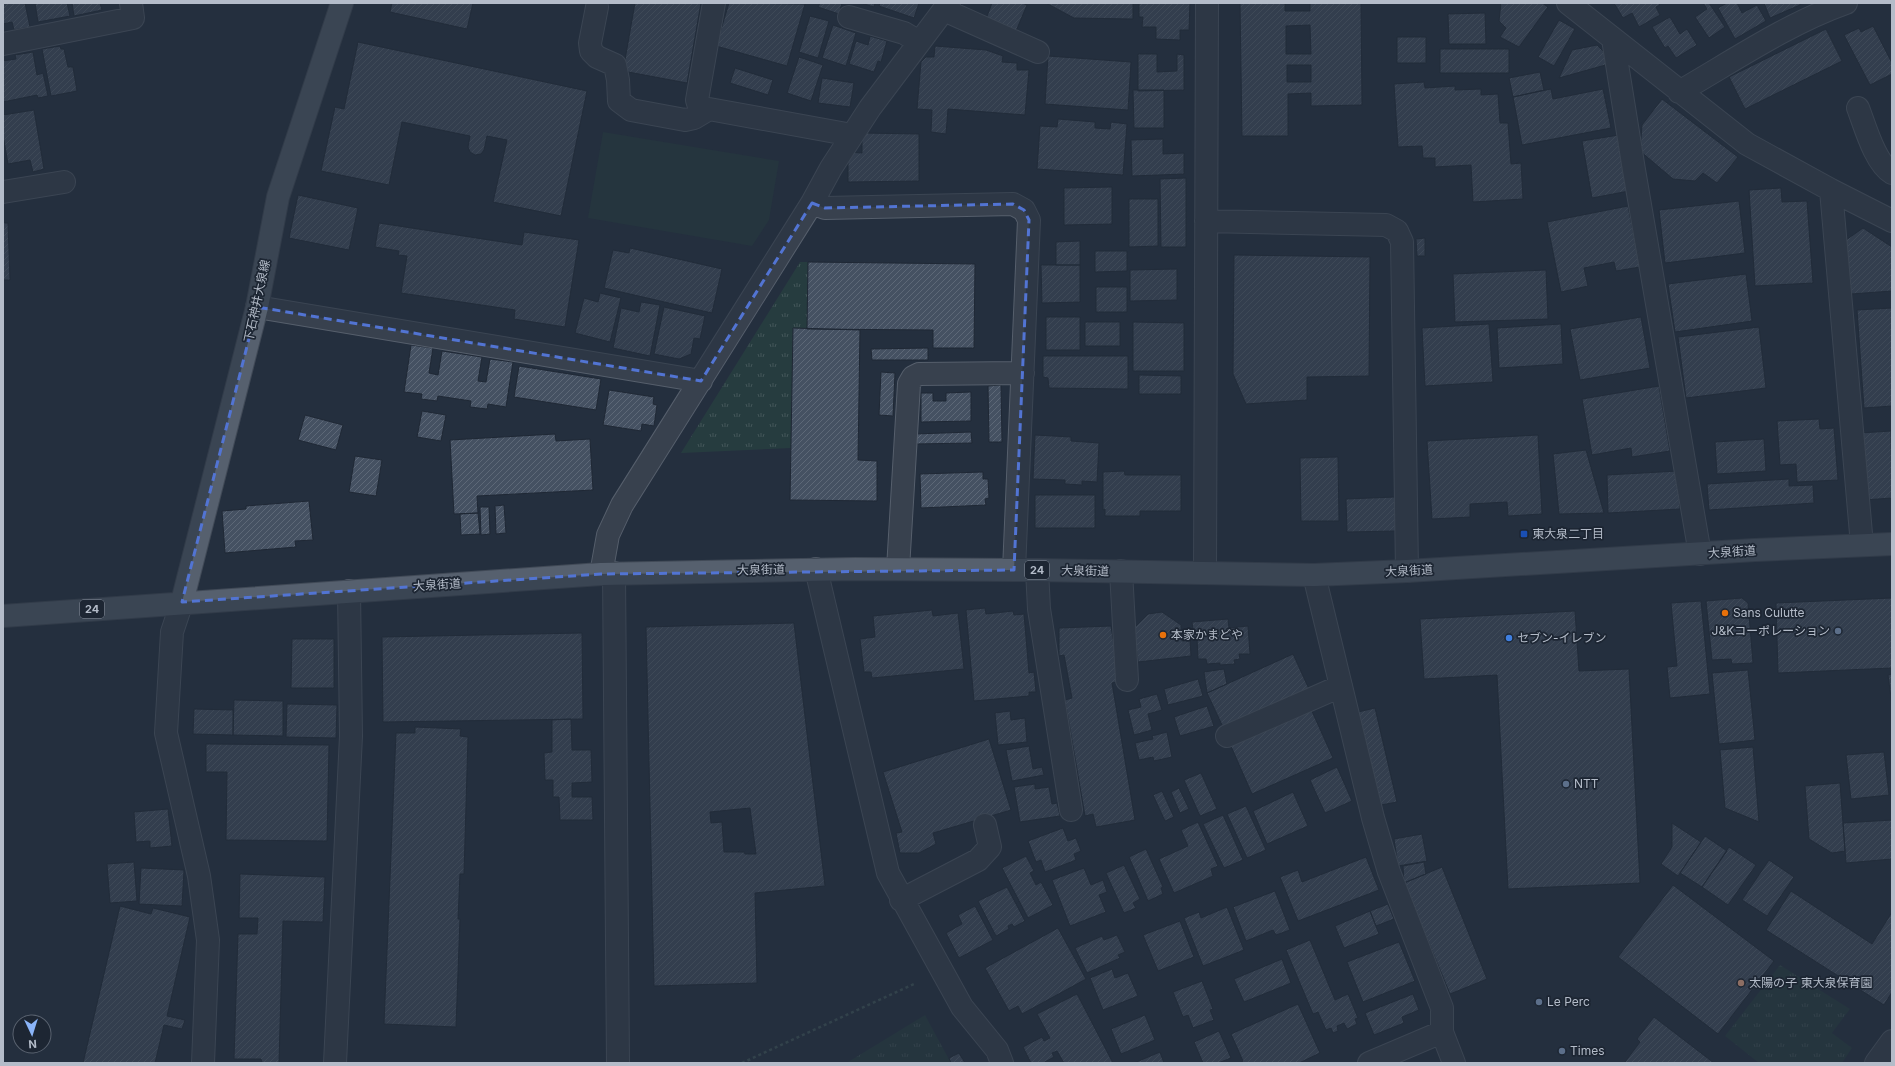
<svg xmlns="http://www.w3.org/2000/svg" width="1895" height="1066" viewBox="0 0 1895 1066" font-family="Inter,'Noto Sans JP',sans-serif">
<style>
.grass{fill:url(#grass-tufts)}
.garden{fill:#263c3f}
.building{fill:url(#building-hatch);stroke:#1f2835;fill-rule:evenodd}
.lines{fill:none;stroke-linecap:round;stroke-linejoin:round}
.minor-casing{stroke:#565f6c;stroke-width:24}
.major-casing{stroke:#414a57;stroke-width:24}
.path{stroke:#44595c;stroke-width:2.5;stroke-dasharray:3 3;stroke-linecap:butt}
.minor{stroke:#38414e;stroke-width:22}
.major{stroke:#56606e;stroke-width:22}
.marked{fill:none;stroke:#5274d3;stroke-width:3;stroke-dasharray:8 5;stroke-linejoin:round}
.transit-dot{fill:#1a4fb4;stroke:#1d2633;stroke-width:1.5}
.food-dot{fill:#e8710a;stroke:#1d2633;stroke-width:1.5}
.service-dot{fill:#5c6f8a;stroke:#1d2633;stroke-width:1.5}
.shop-dot{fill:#3f7fe0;stroke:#1d2633;stroke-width:1.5}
.education-dot{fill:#8d6e63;stroke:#1d2633;stroke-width:1.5}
.labels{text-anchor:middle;stroke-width:3.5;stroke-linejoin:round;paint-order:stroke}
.shield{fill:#1d2633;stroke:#878f9c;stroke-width:1}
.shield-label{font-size:11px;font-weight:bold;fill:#b4bcc9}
.street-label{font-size:12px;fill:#b4bcc9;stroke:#1d2633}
.poi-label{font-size:12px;fill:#b4bcc9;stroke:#1d2633;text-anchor:start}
</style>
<defs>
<pattern id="grass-tufts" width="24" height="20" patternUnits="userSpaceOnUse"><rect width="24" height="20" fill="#263c3f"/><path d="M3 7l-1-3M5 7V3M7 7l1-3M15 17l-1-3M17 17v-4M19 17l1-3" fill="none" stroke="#435659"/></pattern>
<pattern id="building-hatch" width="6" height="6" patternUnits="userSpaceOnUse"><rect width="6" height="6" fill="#455162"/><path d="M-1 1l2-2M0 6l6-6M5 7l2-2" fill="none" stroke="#5d6877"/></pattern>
</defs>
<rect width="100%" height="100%" fill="#242f3e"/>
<path class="grass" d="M800,262h8l-1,67h-14l-2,119 -110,5z
M1780,965l70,44 -18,24 20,15 -10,15h-83l-34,-27z
M925,1015l26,48h-105l2,-1z"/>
<path class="garden" d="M603,132l176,29 -10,59 -17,26 -164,-28z"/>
<path class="building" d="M3,3h22l5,24 -16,3 -2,-8 -9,2z
M35,3h32l3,13 -32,6z
M72,3h28l2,7 -28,6z
M392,3h81l-6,26 -77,-17z
M635,3h66l-14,80 -64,-12z
M729,3l76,1 -18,62 -71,-20z
M820,3h22l-3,11 -21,-7z
M861,3h14l-1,4z
M880,3h39l-5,15 -35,-12z
M992,3h30l5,2 -11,26 -30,-12z
M1046,3h87v16l-59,-1z
M1139,3h51l-1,27h-9v10l-24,-1v-12h-14l1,-10h-4z
M1240,3h45v8h25v-8h51l1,102 -51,1v-13l-23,1v42h-46zM1310,25l1,29h-25v-28zM1287,65h24v17h-24z
M1501,3h41l6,4 -29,40 -19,-10 6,-9 -7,-7z
M1614,3h44l2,2 -4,2 4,8 -21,12 -7,-14 -9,5z
M1703,3h6l16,24 -16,11 -14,-21 12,-8z
M1727,3h10l5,10 15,-8 9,16 -31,18 -17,-31z
M1764,3h36v2l-30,13z
M1485,13l1,31h-37l-1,-30z
M810,16l19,5 -11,37 -19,-6z
M1670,17l10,17 7,-5 10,16 -21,13 -8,-12 -3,2 -13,-21z
M1559,20l16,9 -21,37 -16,-9z
M833,25l23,8 -10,33 -24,-8z
M1873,26l19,37v11l-22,11 -26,-50 15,-7 2,4z
M1826,29l16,32 -97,48 -16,-32z
M870,36l17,5 -6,21 -3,-1 -4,11 -25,-8 7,-23 12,4z
M1397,37h29v26h-29z
M358,42l229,49 -26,125 -68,-14 14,-62 -20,-4 -3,14 -3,4 -6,1 -5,-3 -2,-5 2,-11 -68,-14 -13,63 -68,-14 14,-64 9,2z
M1597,45l11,11 1,8 -50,14 13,-28z
M60,46l1,3h3l4,18h5l4,24 -26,5 -9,-47z
M935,46l51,4 17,6 -1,6 15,1v7h12l-4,45 -77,-6 -2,25 -15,-2 1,-22 -15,-1 4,-47 5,-5h8z
M1440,49h69v24h-69z
M33,52l4,23 6,-2 5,23 -10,2 -1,-3 -34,7v-41l13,-2 -1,-4z
M1138,54h19v18l20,-1v-17l7,1v35l-46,1z
M1048,56l83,6 -3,48 -83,-6z
M799,57l24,8 -12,36 -24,-8z
M735,68l38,12 -5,15 -38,-12z
M1540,72l4,18 -31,7 -4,-19z
M822,78l32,5 -4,24 -32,-4z
M1424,82l1,6 30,-2v4l26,-1v6l17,-1 2,29h8l3,41 10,-1 2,36 -50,3 -2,-37 -36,2v-9h-12l-1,-12 -24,1 -4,-63z
M1551,89l2,10 50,-10 8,39 -89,17 -9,-48z
M1133,90h31v38h-30z
M1662,99l76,58 -21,26 -14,-10 -8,8 -22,-2 -33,-28 2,-26z
M34,110l10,59 -11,3 -3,-12 -22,4 -5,-29v-20z
M1058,119l37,3v6l15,1 1,-7 16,2 -4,51 -86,-6 3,-43 17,1z
M862,133l57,1v47l-71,1v-30l14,1z
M1619,135l10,56 -37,7 -10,-57z
M1163,139v15l21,-1v21l-52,2 -1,-36z
M1186,178v69h-25l-1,-68z
M1112,187v37l-48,1v-37z
M1781,188l1,14 25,-1 6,82 -58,3 -6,-96z
M298,195l60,13 -9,42 -60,-12z
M1129,199h29v47l-29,1z
M1739,201l6,52 -80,10 -6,-53z
M1628,206l12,61 -24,4 -2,-9 -30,6 4,18 -27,6 -14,-70z
M3,223h5l2,57h-7z
M379,223l143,22 2,-13 55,8 -14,87 -51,-8 1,-9 -114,-17 6,-37 -9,-1 1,-4 -24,-4z
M1863,228l29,19v44l-41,3 -5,-54z
M1425,238v18h-8l-1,-17z
M1080,241v24h-24v-23z
M630,248l92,21 -10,44 -108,-25 9,-38 16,3z
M1095,251h32v20l-32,1z
M1234,255l136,2 -1,119 -62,1v23l-61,4 -13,-30z
M808,262l167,2 -1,84h-41v-18l-126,-1z
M1041,265h39v37l-38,1z
M1177,269v31l-47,1v-31z
M1546,270l2,49 -93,3 -2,-48z
M1746,274l6,47 -77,11 -7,-48z
M1096,287h31v25h-31z
M600,293l21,5 -11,44 -35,-9 9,-35 14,4z
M641,302l19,3 -10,51 -37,-8 8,-40 18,4z
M664,307l41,9 -5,23 -6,-1 -3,16 -12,5 -25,-5z
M1892,308v98l-28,2 -7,-98z
M1046,317h34v33h-34z
M1641,317l9,51 -70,12 -10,-51z
M1085,322h35v24h-35z
M1133,322l51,1v48h-51z
M1489,324l4,58 -68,4 -3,-58z
M1561,324l2,40 -64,4 -2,-40z
M1759,327l7,61 -80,10 -8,-61z
M793,328l67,2 -2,130 19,1v40l-87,-1z
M411,345l22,3 -4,25 9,2 4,-24 40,6 -4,24 8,1 4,-23 23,3 -7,45 -18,-3 -1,5 -17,-2 1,-6 -33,-5 -1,5 -16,-2 1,-5 -18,-2z
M928,348v12h-56l-1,-11z
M1043,356h85v33l-79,-1 -1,-10 -5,-1z
M519,366l82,13 -5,31 -82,-13z
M881,372l14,1 -2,43 -14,-1z
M1139,375l42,1v18h-42z
M1001,385l1,57h-13l-1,-56z
M1659,386l11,65 -38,6 -1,-9 -39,7 -10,-56z
M609,390l45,7 -1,7 4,1 -3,21 -12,-2 -1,7 -38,-6z
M971,392v29l-50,1v-29h12v8h13v-8z
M422,411l24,4 -5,26 -24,-4z
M305,415l38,10 -7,25 -38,-10z
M1819,419l1,10 14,-1 4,52 -41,2 -1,-18 -16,1 -3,-44z
M1891,431l1,67 -28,2 -4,-67z
M971,432l1,11 -57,1v-10z
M555,434l1,7 34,-2 3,51 -116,6 1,17 -24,1 -4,-74z
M1035,435l36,2v4l28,2 -2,39 -15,-1v4l-17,-1v-4l-32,-1z
M1538,435l4,79 -34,2 -1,-14 -37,2v13l-38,2 -5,-78z
M1764,439l2,32 -49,3 -2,-32z
M1586,450l18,63 -45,1 -6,-60z
M355,456l27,4 -6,36 -27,-4z
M1338,457l1,64h-38l-1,-63z
M1124,471l1,4h56v36h-41v5h-35v-7l-2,1v-38z
M1678,471l2,38 -72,4 -1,-38z
M983,472v7h5l1,19 -4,1 1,6 -65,3 -1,-34z
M1789,479v7l24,-1 1,18 -105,7 -2,-26z
M1035,495h60v33h-60z
M1395,497l1,34 -49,1 -1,-33z
M309,501l4,39 -18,1 1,6 -71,6 -3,-42 24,-2v-3z
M504,505l2,28 -10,1 -1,-28z
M480,507h9l1,27 -9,1z
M478,513l2,21 -19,1 -1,-21z
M1742,598l6,5 5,60 -21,1 -1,-5 -19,1 -6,-59z
M1892,598v70l-114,5 -2,-70z
M1701,601l9,93 -40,4 -3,-31 10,-1 -6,-63z
M985,608l1,6 27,-3 1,4 10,-1 5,59 5,-1 2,20h-7v4l-55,5 -8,-91z
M932,610l1,6 25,-3 6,56 -92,9 -1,-6h-7l-4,-33 15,-2 -2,-21z
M1575,611l4,60 50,-2 11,214 -132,6 -11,-214 -73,4 -4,-60z
M1162,612l19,13 1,16 8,-1 1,16 -53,6 -4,-34 14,-14z
M1228,619l1,9 19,-2 2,28h-11l1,5 -6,1 1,4 -15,1v-2l-13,1 -1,-5h-8l-1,-21h-3l-2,-16z
M794,623l31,263 -70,7 2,90 -103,3 -8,-359zM750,808l6,46h-11l-1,-2h-20l-2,-30 -11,1 -1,-11z
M1111,626l9,55 -8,2 23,137 -39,7 -3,-13 -8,2 -20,-116 7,-2 -8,-43 -5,1v-28z
M582,633l1,86 -200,3 -1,-85z
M292,639h42v49h-43z
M1293,654l16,35 -86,38 -16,-34z
M1224,669l3,15 -20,9 -3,-21z
M1748,670l7,70 -36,4 -7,-71z
M1892,674v31l-4,-30z
M1198,679l5,17 -35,9 -4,-16z
M1157,694l5,16 -14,4 4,16 -18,5 -6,-25 13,-3 -2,-8z
M234,700l49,1v35l-50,-1z
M287,704l50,1 -1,33 -50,-1z
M1207,706l7,20 -34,10 -6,-19z
M1375,708l22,94 -16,3 -23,-93z
M194,709l39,1v25l-40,-1z
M1311,709l22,49 -81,36 -22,-50z
M1010,711l1,9 14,-2 2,24 -29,3 -3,-32z
M571,719l1,31h19l1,32 -20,1v14h20l1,23h-33l-1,-23h-6v-17h-8l-1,-27 8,-1v-32z
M415,727l46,2 -1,7 8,1 -4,137h-4l-2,45h2l-4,108 -72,-3 12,-291h19z
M1167,732l5,25 -18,4 -1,-4 -14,3 -4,-17 18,-4 -1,-3z
M989,739l22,71 -78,23 3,11 -17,9h-19l-4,-20 6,-1 -19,-60z
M206,744l123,1 -2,96 -101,-1 1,-68h-21z
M1029,746l4,23 9,-2 2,8 -32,6 -6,-31z
M1753,747l6,75 -34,-14 -5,-58z
M1884,752l5,43 -38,4 -5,-44z
M1337,767l15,34 -27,12 -15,-33z
M1201,773l16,36 -17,7 -16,-36z
M1840,783l5,68 -13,2 -23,-14 -4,-53z
M1035,784v5l14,-2 3,17 5,-1 3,13 -40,6 -6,-35z
M1179,788l10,21 -9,4 -9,-21z
M1162,791l12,26 -9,4 -12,-26z
M1293,792l15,34 -41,18 -14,-33z
M1246,806l20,44 -19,8 -20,-44z
M168,809l4,37 -22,2v-7l-14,1 -2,-30z
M1223,815l20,45 -19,8 -21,-44z
M1892,820v39l-46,4 -3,-40z
M1198,822l20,44 -7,3 2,7 -39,17 -15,-34 29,-13 -7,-16z
M1672,823l29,19 -23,34 -17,-12 11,-17z
M1063,828l5,13 8,-3 5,13 -7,3 2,6 -31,12 -4,-12 -5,2 -8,-21z
M1422,834l5,27 -29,5 -4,-27z
M1705,836l22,15 -25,36 -22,-14z
M1729,847l27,18 -28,40 -26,-18z
M1146,849l17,38 -2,1 2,6 -15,7 -19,-44z
M1026,856l8,15 -4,2 6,12 5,-3 12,23 -25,13 -26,-50z
M1366,857l13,33 -81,31 -18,-44 18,-7 4,12z
M1769,860l25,17 -27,39 -25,-16z
M134,862l3,39 -27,2 -3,-39z
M1424,862l2,12 -22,9 -1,-17z
M1124,865l16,34 -7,4 3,5 -12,5 -18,-40z
M1442,867l45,112 -37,15 -46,-111z
M141,868l43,2 -2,36 -43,-2z
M1084,868l7,17 12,-5 4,12 -8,3 7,17 -36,14 -18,-46z
M240,874l85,3 -2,45 -40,-1 -4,142h-21l4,-1 -1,-3h-27l4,-125h19l1,-16h-19z
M1673,885l101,76 -56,73 -100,-77z
M1007,887l18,34 -11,6 -2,-3 -4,2 1,3 -13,7 -18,-35z
M1275,891l15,39 -14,5 -3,-5 -27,11 -13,-34z
M1791,891l81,53 20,-32v80l-8,13 -118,-75z
M1388,904l6,15 -18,7 -6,-15z
M120,906l31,8 2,-6 37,9 -23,99 18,4 -3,9 -18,-4 -9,38h-72z
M975,906l18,34 -34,18 -13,-25 16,-9 -4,-9z
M1227,907l17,43 -41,16 -19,-48 15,-6 2,6z
M1370,911l9,23 -35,14 -9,-22z
M1180,921l14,36 -36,14 -15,-36z
M1058,928l28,51 -64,35 -4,-8 -9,5 -24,-43z
M1117,935l8,17 -7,3 2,3 -33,15 -12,-25 27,-12 2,4z
M1310,940l25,60 13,-6 10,24 -3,1 2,5 -10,5 -3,-6 -7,3 1,5 -5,2 -2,-5 -5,2 -8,-18 -5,2 -27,-64z
M1399,942l16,39 -52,21 -16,-40z
M1282,959l9,24 -47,19 -10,-23z
M1112,969l3,9 13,-5 10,23 -35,14 -13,-32z
M1202,981l11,28 -3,1 4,10 -21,8 -5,-13 -5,2 -10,-25z
M1077,994l36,69h-49l-7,-12 -5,2 2,4 -11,6h-12l-8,-16 19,-10 2,4 6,-3 -13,-24z
M1413,994l6,16 -17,7 2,6 -30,12 -9,-22z
M1298,1004l22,49 -21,10h-59l3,-2 -12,-27z
M1145,1015l10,25 -34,14 -10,-25z
M1654,1017l60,46h-87l-2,-1 15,-20 -3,-3z
M1219,1031l12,27 -13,5h-15l-9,-21z
M1160,1052l4,11h-30z
M959,1053l6,10h-14l-2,-5z"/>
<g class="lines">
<g class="minor-casing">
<path id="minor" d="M1568,3l179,141 84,46 61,31
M597,7l-7,36 1,8 6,6 18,8 3,15 1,21 12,9 54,10 9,-2 15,-9 143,26
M944,10l94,42
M849,17l55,16 15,9
M1613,39l21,131 66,384
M3,44l130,-26 -2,-15
M1679,92c54,-31 108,-68 167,-89
M1858,108c7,18 17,55 34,65
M701,113l-4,-13 17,-97
M1831,190l31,355
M3,192l61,-10
M812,203l13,5 188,-4 11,6 5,10 -15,350
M1206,221l180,4 11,6 5,11 5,329
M257,307l444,74
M816,569l72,304 74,134 35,43 5,13
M898,569l11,-185 4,-7 6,-3 104,-1
M1037,570l2,39 32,201
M1121,571l6,109
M614,573l4,490
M1205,573l2,-570
M601,574l7,-39 14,-30 190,-302 19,-35 39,-60 79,-105
M1314,575l59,243 16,54 53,136v24
M182,602l-10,30 -6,101 33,143 9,64 -5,123
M1227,736l114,-50
M901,900l77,-40 12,-13 -5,-22
M335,1063l16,-327 -2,-145
M1369,1063l73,-31 12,31
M1876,1063l16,-22"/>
</g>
<g class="major-casing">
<path id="major" d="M182,602l75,-295 21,-110 64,-194
M3,616l598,-42 254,-5 182,1 277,5 93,-4 348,-21 137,-6"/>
</g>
<path class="path" d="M742,1063l174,-80"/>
<use href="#minor" class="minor"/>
<use href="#major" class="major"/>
</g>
<path d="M0 0H1895V1066H0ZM812,203l13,5 188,-4 11,6 5,10 -15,350 -413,4 -419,28 75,-295 444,74z" fill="#242f3e" fill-opacity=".55" fill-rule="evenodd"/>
<path class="marked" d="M812,203l13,5 188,-4 11,6 5,10 -15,350 -413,4 -419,28 75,-295 444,74z"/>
<rect class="transit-dot" x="1520" y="530" width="8" height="8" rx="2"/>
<g class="food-dot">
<circle cx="1725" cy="613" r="4"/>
<circle cx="1163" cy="635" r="4"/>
</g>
<g class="service-dot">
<circle cx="1838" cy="631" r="4"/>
<circle cx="1566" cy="784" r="4"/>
<circle cx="1539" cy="1002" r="4"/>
<circle cx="1562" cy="1051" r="4"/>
</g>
<circle class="shop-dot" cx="1509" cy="638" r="4"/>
<circle class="education-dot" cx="1741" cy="983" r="4"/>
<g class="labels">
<g class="shield">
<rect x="1025" y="561" width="24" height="18" rx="3"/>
<rect x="80" y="600" width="24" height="18" rx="3"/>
</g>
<g class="shield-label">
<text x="1037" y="574">24</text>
<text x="92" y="613">24</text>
</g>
<g class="street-label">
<text transform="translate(257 301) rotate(-78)" y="4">下石神井大泉線</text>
<text transform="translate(1732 552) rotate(-4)" y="4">大泉街道</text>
<text transform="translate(761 570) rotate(-1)" y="4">大泉街道</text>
<text transform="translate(1085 571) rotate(1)" y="4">大泉街道</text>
<text transform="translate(1409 571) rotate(-3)" y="4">大泉街道</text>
<text transform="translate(437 585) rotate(-4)" y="4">大泉街道</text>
</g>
<g class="poi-label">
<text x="1532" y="538">東大泉二丁目</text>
<text x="1733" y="617">Sans Culutte</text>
<text x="1830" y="635" text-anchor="end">J&amp;Kコーポレーション</text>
<text x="1171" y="639">本家かまどや</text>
<text x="1517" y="642">セブン-イレブン</text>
<text x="1574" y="788">NTT</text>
<text x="1749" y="987">太陽の子 東大泉保育園</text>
<text x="1547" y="1006">Le Perc</text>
<text x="1570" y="1055">Times</text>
</g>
</g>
<rect width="1895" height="1066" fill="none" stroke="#b4bcc9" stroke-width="8"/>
<g transform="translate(32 1034) rotate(176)"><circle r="19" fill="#1d2633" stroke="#59626f"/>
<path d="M0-3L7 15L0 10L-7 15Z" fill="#8ab4f8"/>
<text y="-6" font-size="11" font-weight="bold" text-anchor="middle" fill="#b4bcc9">N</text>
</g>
</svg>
